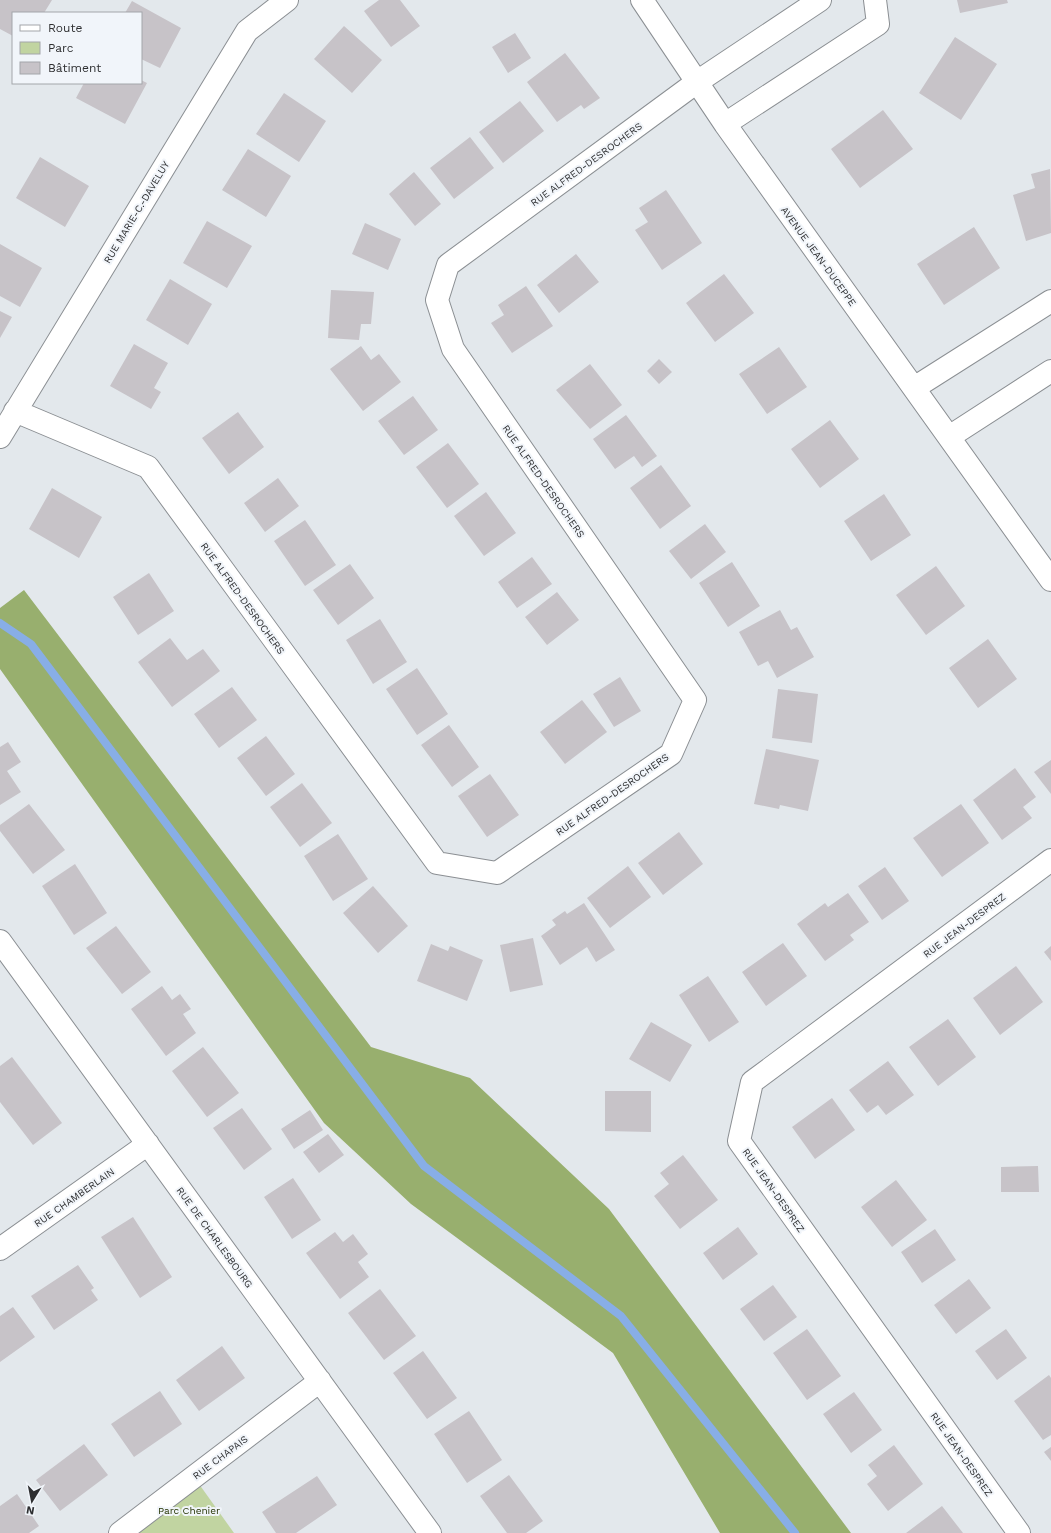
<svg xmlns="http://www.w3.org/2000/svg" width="1051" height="1533" viewBox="0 0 1051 1533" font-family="'Work Sans',sans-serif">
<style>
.green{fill:#c1d4a1}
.forest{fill:#98af6e}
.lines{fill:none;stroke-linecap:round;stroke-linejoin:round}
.stream{stroke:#88aee6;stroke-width:8}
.building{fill:#c7c3c8}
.minor-casing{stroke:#8b8f93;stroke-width:24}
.minor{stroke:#fff;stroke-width:22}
.labels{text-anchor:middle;stroke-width:4;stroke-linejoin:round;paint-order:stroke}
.street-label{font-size:10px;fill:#2e2f31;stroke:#f1f5fa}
.park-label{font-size:10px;fill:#243200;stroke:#f1f5fa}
</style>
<rect width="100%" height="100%" fill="#e3e8ec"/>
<path class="green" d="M194,1477l40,56h-114z"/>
<path class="forest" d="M24,590l347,457 99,31 139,131 242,324h-131l-107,-180 -202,-149 -87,-81 -324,-454v-61z"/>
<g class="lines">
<path class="stream" d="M0,623l31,21 393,522 197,150 174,217"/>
</g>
<path class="building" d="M0,0h52l-8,13h-31v23l-13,-7z
M379,0h21l20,26 -29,21 -27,-36z
M957,0h50l1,3 -48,10z
M132,1l49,27 -21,40 -19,-9v-46h-16z
M344,26l38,34 -30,33 -38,-34z
M515,33l16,25 -23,15 -16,-26z
M955,37l42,27 -36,56 -42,-27z
M565,53l35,45 -16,11 -3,-4 -24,17 -30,-40z
M141,80l6,3 -22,41 -49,-26 8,-15h57z
M284,93l42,28 -27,41 -43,-28z
M520,101l24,30 -41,32 -24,-31z
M883,110l30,39 -53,39 -29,-39z
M470,137l24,31 -40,31 -24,-31z
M248,149l43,27 -25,41 -44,-27z
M40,157l49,29 -24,41 -49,-29z
M1050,169l1,64 -25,8 -13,-46 22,-7 -4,-14z
M414,172l27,32 -26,22 -26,-32z
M666,190l36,53 -40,27 -27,-40 13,-8 -9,-14z
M207,221l45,25 -25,42 -44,-25z
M365,223l36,16 -13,31 -36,-16z
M974,227l26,41 -56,37 -27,-41z
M0,244l42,24 -22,39 -20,-11z
M576,254l23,28 -40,31 -22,-28z
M724,274l30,39 -39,29 -29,-39z
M170,279l42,25 -24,41 -42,-25z
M526,286l27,40 -41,27 -21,-30 13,-8 -6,-10z
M331,290l43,2 -3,32h-10l-2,16 -31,-2z
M0,311l12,6 -12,21z
M134,344l34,19 -14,25 7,4 -10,17 -41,-23z
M361,346l10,14 8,-6 22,28 -38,29 -33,-42z
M779,347l28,40 -40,27 -28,-40z
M659,359l13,13 -13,12 -12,-13z
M590,364l32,41 -32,24 -34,-39z
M413,396l25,34 -34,25 -26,-34z
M238,412l26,35 -35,27 -27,-36z
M626,415l31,41 -15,11 -8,-11 -19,13 -22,-30z
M830,420l29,39 -39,29 -29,-39z
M448,443l31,41 -32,24 -31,-41z
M661,465l30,41 -31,23 -30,-41z
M278,478l21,28 -34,26 -21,-29z
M52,488l50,29 -23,41 -50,-29z
M486,492l30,41 -32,23 -30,-40z
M884,494l27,41 -40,26 -27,-40z
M305,520l31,45 -31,21 -31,-45z
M705,524l21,28 -35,27 -22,-28z
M532,557l20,27 -35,24 -19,-26z
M732,562l28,44 -32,21 -29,-44z
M350,564l24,34 -36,27 -25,-35z
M936,566l29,40 -39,29 -30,-40z
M149,573l25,38 -36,24 -25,-38z
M557,592l22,28 -32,25 -22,-28z
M780,610l11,20 6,-3 17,30 -37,21 -9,-17 -10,5 -19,-34z
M380,619l27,43 -34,22 -27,-44z
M170,638l17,22 16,-11 17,22 -48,36 -34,-45z
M988,639l29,40 -39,29 -29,-40z
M417,668l31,46 -31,21 -31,-46z
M620,677l21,34 -27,16 -21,-33z
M232,687l25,33 -38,28 -25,-34z
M778,689l40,5 -6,49 -40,-5z
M582,700l25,32 -42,32 -25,-32z
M449,725l30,42 -27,20 -31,-42z
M266,736l29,38 -29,22 -29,-38z
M8,742l13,20 -14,9 14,21 -21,13v-58z
M766,749l53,11 -11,51 -28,-6 -1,4 -25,-5z
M1051,760v34l-17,-22z
M1015,768l21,29 -13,10 9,11 -30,22 -29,-40z
M490,774l29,41 -32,22 -29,-41z
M302,783l30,40 -32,24 -30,-40z
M29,804l36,46 -32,24 -33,-43v-6z
M961,804l28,39 -47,34 -29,-39z
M679,832l24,32 -40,31 -25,-32z
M338,834l30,45 -35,22 -29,-45z
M75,864l32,49 -33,22 -32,-49z
M628,866l23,31 -41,31 -23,-30z
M885,867l24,34 -27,19 -24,-34z
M373,886l35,40 -30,27 -35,-40z
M848,893l21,29 -19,13 4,5 -29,21 -28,-37 28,-21 3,4z
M584,903l31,47 -19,12 -9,-15 -27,18 -19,-29 15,-11 -4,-5 13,-9 2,3z
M116,926l35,46 -29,22 -36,-46z
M533,938l10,47 -33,7 -10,-47z
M783,943l24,33 -41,30 -24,-34z
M431,944l17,7 2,-5 33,14 -16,41 -50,-20z
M1051,946v15l-7,-9z
M1016,966l27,36 -43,33 -27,-37z
M708,976l31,46 -30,20 -30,-47z
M162,986l10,14 8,-6 11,15 -8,5 13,19 -30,23 -35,-47z
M948,1019l28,38 -38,29 -29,-39z
M651,1022l41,23 -22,37 -41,-23z
M203,1047l36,46 -32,24 -35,-46z
M12,1057l50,66 -29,22 -33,-43v-36z
M888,1061l26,34 -28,20 -8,-10 -11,8 -18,-23z
M605,1091h46v41l-46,-1z
M832,1098l23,32 -40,29 -23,-32z
M242,1108l30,41 -28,21 -31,-42z
M310,1110l13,20 -29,19 -13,-20z
M328,1134l16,21 -25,18 -16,-21z
M683,1155l35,45 -38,29 -26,-33 15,-12 -9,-11z
M1038,1166l1,26h-38v-25z
M293,1178l28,42 -29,19 -28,-42z
M896,1180l31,40 -35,27 -31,-40z
M133,1217l39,60 -32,21 -39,-61z
M738,1227l20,27 -35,26 -20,-27z
M935,1229l21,31 -34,23 -21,-31z
M335,1232l8,10 10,-8 15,20 -10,8 11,15 -29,22 -34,-46z
M78,1265l16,23 -3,2 7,10 -44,30 -23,-34z
M969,1279l22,29 -35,26 -22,-29z
M773,1285l24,32 -33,24 -24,-32z
M380,1289l36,47 -32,24 -36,-47z
M13,1307l22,30 -35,25v-46z
M807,1329l34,47 -34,24 -34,-47z
M1006,1329l21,29 -30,22 -22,-29z
M222,1346l23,32 -46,33 -23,-31z
M423,1351l34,47 -30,21 -34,-46z
M1049,1375l2,3v57l-8,5 -29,-39z
M160,1391l22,33 -48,33 -23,-33z
M854,1392l28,38 -31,23 -28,-39z
M469,1411l33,49 -35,23 -33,-49z
M84,1444l24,31 -48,36 -24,-31z
M894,1445l29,39 -35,27 -21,-27 10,-8 -9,-11z
M1051,1447v14l-7,-9z
M509,1475l34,46 -17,12h-19l-27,-37z
M317,1476l20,29 -41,28h-20l-14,-21z
M17,1494l22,32 -10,7h-29v-27z
M942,1506l21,27h-57z"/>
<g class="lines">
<g class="minor-casing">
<path id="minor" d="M642,0l83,124 326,456
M725,124l153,-100 -3,-24
M914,388l137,-87
M15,411l133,56 289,396 60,10 174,-119 24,-54 -242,-351 -16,-49 11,-35 249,-183 123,-82
M0,437l247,-406 40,-31
M949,437l102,-66
M0,941l430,592
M0,1249l148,-105
M120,1533l200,-152
M1019,1533l-280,-392 13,-59 299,-222"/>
</g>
<use href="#minor" class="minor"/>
</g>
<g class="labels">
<g class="street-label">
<text transform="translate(586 164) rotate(-36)" y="4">RUE ALFRED-DESROCHERS</text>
<text transform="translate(136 212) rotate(-59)" y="4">RUE MARIE-C.-DAVELUY</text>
<text transform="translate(819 256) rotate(54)" y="4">AVENUE JEAN-DUCEPPE</text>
<text transform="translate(544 481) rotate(55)" y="4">RUE ALFRED-DESROCHERS</text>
<text transform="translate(243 598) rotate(54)" y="4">RUE ALFRED-DESROCHERS</text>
<text transform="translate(612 794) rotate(-35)" y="4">RUE ALFRED-DESROCHERS</text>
<text transform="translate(964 925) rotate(-37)" y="4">RUE JEAN-DESPREZ</text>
<text transform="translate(774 1190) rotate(55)" y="4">RUE JEAN-DESPREZ</text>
<text transform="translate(74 1197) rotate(-35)" y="4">RUE CHAMBERLAIN</text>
<text transform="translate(215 1237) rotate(54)" y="4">RUE DE CHARLESBOURG</text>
<text transform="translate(962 1454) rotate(55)" y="4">RUE JEAN-DESPREZ</text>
<text transform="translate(220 1457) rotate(-37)" y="4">RUE CHAPAIS</text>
</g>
<g class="park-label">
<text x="189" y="1514">Parc Chenier</text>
</g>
</g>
<rect x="12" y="12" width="130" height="72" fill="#f1f5fa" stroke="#a3a6aa"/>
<rect x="20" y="25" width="20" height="6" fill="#ffffff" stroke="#a3a6aa"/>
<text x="48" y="32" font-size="12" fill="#2e2f31">Route</text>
<rect x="20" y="42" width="20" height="12" fill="#c1d4a1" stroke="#a3a6aa"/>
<text x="48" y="52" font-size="12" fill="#2e2f31">Parc</text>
<rect x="20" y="62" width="20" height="12" fill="#c7c3c8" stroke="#a3a6aa"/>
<text x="48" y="72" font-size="12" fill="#2e2f31">Bâtiment</text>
<g transform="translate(32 1501) rotate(190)" stroke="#f1f5fa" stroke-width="3" paint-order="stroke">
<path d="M0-3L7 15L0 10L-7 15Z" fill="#2e2f31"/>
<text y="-6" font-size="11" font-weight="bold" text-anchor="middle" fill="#2e2f31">N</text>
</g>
</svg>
